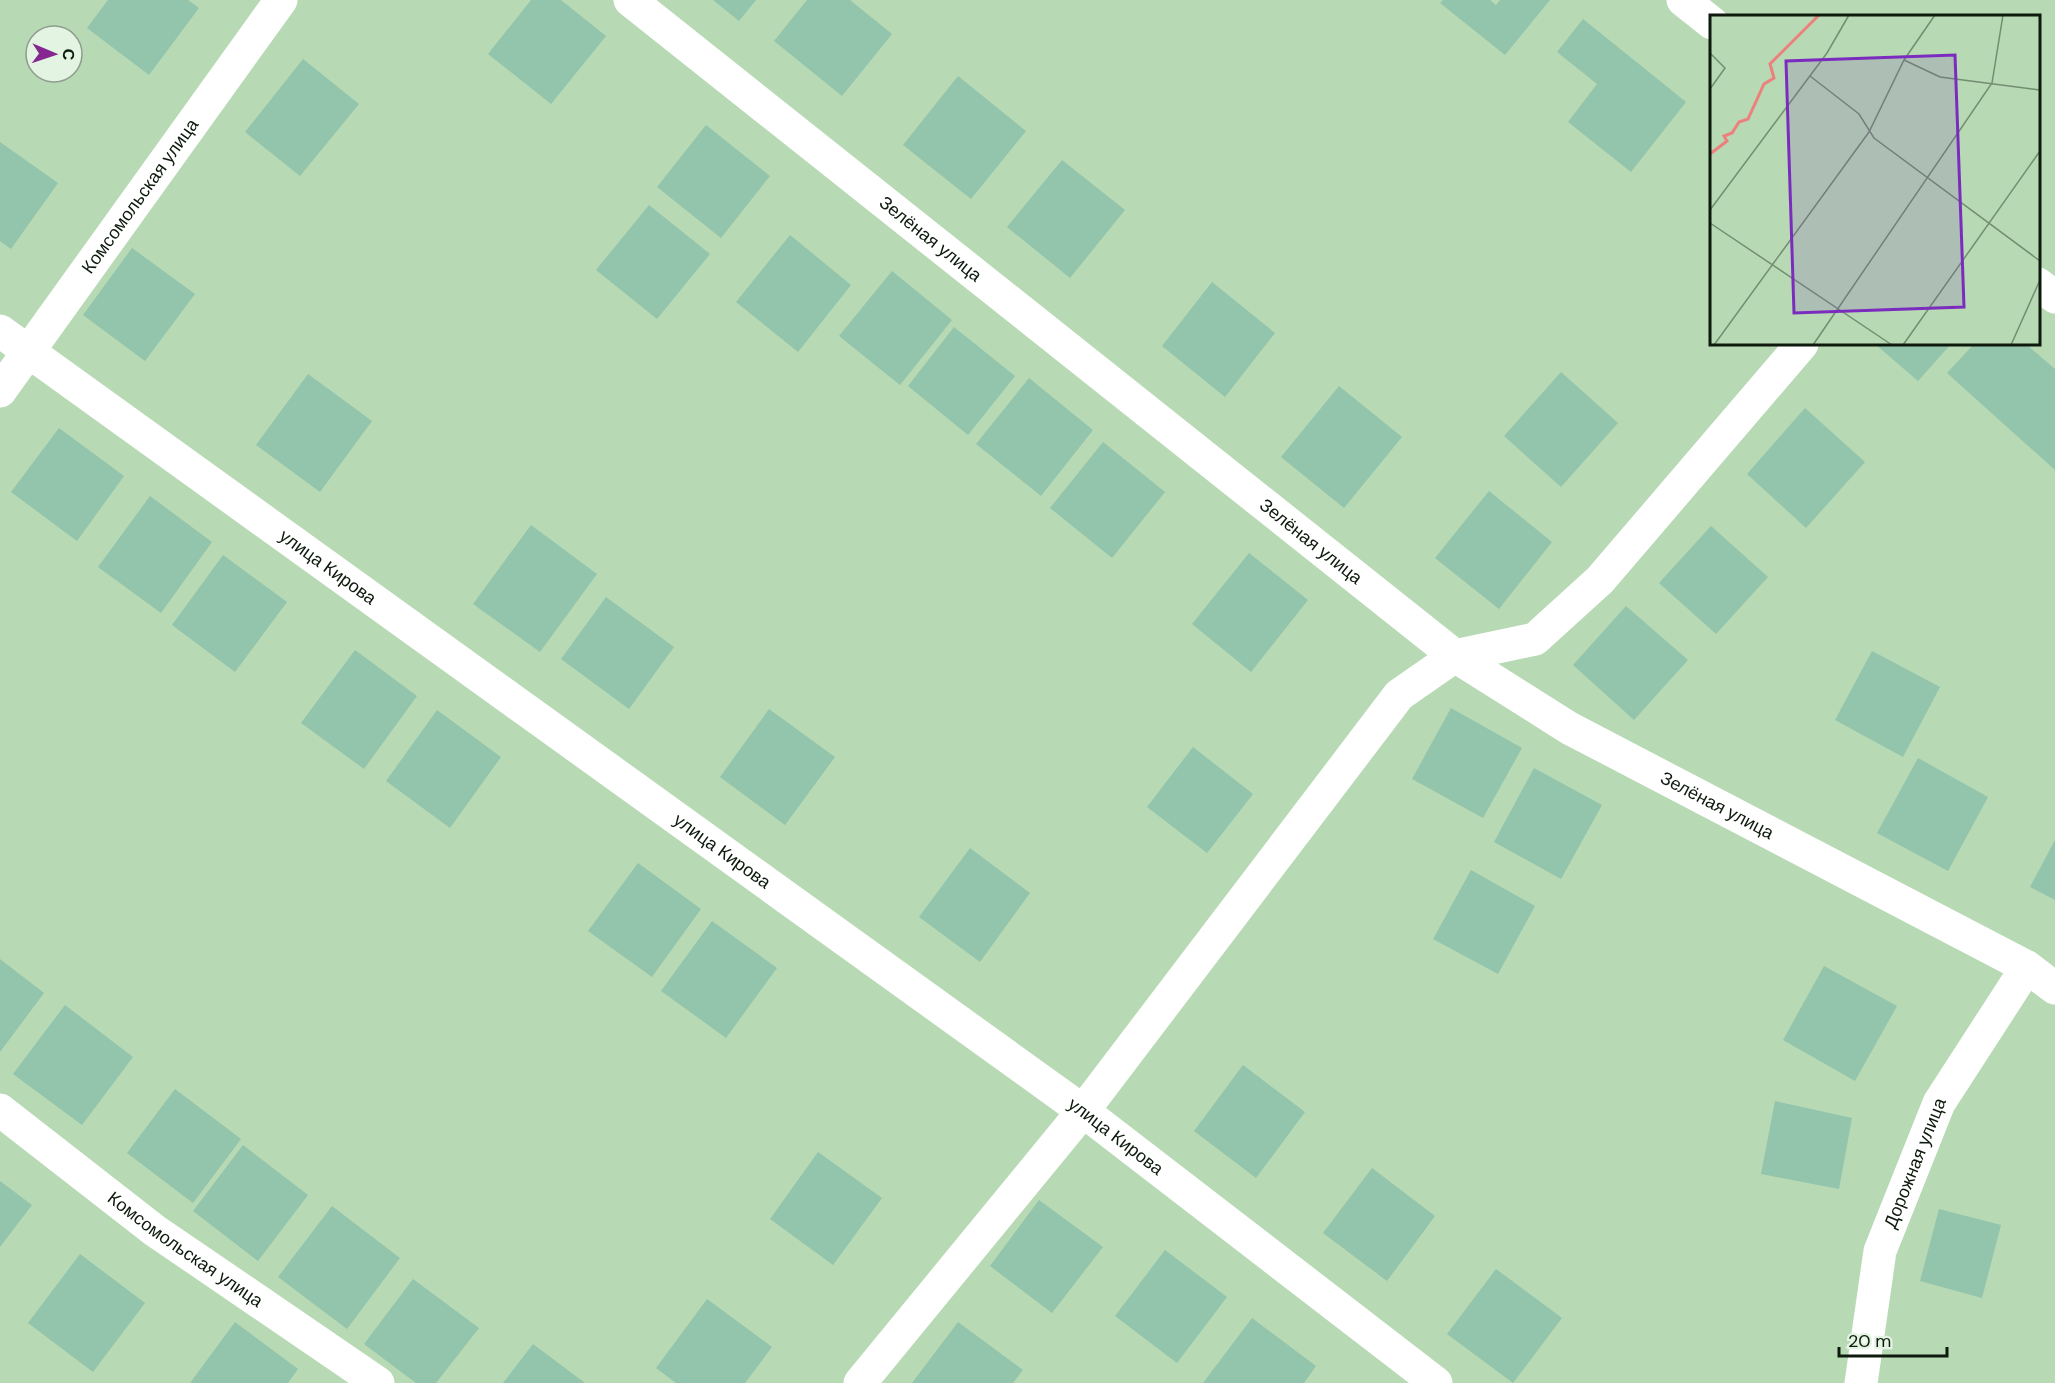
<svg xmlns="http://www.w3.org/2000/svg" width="2055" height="1383" viewBox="0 0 2055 1383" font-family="'DM Sans',sans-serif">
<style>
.building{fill:#93c4ac}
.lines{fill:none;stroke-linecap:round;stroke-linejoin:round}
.street{stroke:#fff;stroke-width:33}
.secondary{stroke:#fff;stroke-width:33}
.labels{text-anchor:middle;stroke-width:4.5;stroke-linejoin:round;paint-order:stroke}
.street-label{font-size:18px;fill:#0e1a0d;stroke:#e3f4e2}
.inset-river{fill:none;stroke:#ed807c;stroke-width:3}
.inset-road{fill:none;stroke:#738d71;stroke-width:1.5}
.view{fill:#7b2cbf;fill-opacity:0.15;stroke:#7b2cbf;stroke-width:3}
.inset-edge{fill:none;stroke:#0e1a0d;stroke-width:3}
</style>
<rect width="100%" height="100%" fill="#b7d9b4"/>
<path class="building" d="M108,0h80l11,8 -50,67 -62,-47z
M531,0h30l45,36 -55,68 -63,-50z
M713,0h43l-17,21z
M807,0h43l42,34 -50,62 -68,-55z
M1443,0h47l6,5 4,-5h50l-45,55 -65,-52z
M1583,19l103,83 -55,70 -63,-50 29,-38 -40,-32z
M303,59l56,45 -59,72 -55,-44z
M958,76l68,55 -55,68 -68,-54z
M706,125l64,51 -49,62 -64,-51z
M0,142l58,41 -47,66 -11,-8z
M1062,160l63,50 -55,68 -63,-51z
M649,205l61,49 -53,65 -61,-49z
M790,235l61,50 -53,67 -62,-50z
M132,248l63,46 -50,67 -62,-46z
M892,271l60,49 -52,65 -61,-49z
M1212,282l63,51 -50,64 -63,-51z
M954,327l61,49 -47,59 -60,-49z
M1875,344h76l-33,37z
M1974,344h52l29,25v101l-108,-97z
M1561,372l57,51 -57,64 -57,-51z
M308,374l64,47 -52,71 -64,-47z
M1029,378l64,52 -52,66 -65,-52z
M1339,386l63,51 -58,71 -63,-51z
M1805,408l60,54 -59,66 -59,-54z
M59,428l65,48 -47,65 -66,-49z
M1103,442l62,50 -53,66 -62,-50z
M1489,491l63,51 -53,67 -64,-51z
M150,496l62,46 -51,71 -63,-46z
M531,525l66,49 -57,78 -67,-48z
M1711,526l57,51 -52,57 -57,-51z
M1249,553l59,47 -57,72 -59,-48z
M223,555l64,47 -52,70 -63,-47z
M606,597l68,50 -45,62 -68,-50z
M1626,606l62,54 -54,60 -61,-55z
M355,650l62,46 -53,73 -63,-46z
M1872,651l68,36 -37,70 -68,-37z
M1451,708l71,40 -39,70 -71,-39z
M769,709l66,48 -50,68 -65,-48z
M437,710l64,47 -51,71 -64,-47z
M1193,747l60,47 -46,59 -60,-46z
M1918,758l70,39 -40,74 -71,-38z
M1534,768l68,37 -41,74 -67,-37z
M2055,840v60l-25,-13z
M970,848l60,45 -50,69 -61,-45z
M638,863l63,46 -49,68 -64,-46z
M1471,870l64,36 -37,68 -65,-35z
M712,921l65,47 -51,70 -65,-47z
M0,959l44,34 -44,59z
M1824,966l73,40 -42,75 -72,-41z
M65,1005l68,52 -51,68 -69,-51z
M1243,1065l62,47 -49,66 -62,-47z
M175,1089l66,50 -48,64 -66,-50z
M1775,1101l77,17 -13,71 -78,-15z
M243,1145l65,50 -50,66 -65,-50z
M818,1152l64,46 -49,67 -63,-46z
M1372,1168l63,48 -48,65 -64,-48z
M0,1181l32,24 -32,42z
M1039,1200l64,47 -51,66 -62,-47z
M332,1206l68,52 -53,71 -69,-52z
M1939,1209l62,16 -19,73 -62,-17z
M1165,1250l62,47 -50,66 -62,-47z
M80,1254l65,49 -52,69 -65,-49z
M1496,1269l66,49 -49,65 -66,-49z
M413,1279l66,49 -43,55h-20l-52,-39z
M707,1299l65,48 -27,36h-69l-20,-15z
M1252,1318l64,48 -12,17h-101z
M235,1322l63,47 -10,14h-98z
M958,1322l65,48 -10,13h-101z
M533,1344l52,39h-82z"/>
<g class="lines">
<g class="street">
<path id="s1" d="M630,0l825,656 114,72 458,239 28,21"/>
<path d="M1683,0l29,23"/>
<path d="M2038,284l17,13"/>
<path id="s2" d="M0,391l281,-391"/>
<path id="s3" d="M0,1110l154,120 224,153"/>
<path d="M860,1383l223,-272 316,-416 56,-39 80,-17 65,-59 202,-236"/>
<path id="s4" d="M1861,1383l19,-132 59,-148 88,-136"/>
</g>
<path class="secondary" id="s5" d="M0,331l1083,780 353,272"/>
</g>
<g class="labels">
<g class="street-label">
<text dy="6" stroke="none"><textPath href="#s2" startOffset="240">Комсомольская улица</textPath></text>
<text dy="6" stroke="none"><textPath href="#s1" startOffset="384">Зелёная улица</textPath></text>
<text dy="6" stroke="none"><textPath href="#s1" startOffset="870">Зелёная улица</textPath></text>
<text dy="6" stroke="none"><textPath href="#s5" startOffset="404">улица Кирова</textPath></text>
<text dy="6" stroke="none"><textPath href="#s1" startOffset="1356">Зелёная улица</textPath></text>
<text dy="6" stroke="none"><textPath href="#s5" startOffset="890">улица Кирова</textPath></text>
<text dy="6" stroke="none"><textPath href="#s5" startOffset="1376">улица Кирова</textPath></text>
<text dy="6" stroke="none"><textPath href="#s4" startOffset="228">Дорожная улица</textPath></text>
<text dy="6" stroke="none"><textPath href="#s3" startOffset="232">Комсомольская улица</textPath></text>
</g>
</g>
<g transform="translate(1710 15)">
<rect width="330" height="330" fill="#b7d9b4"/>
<path class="inset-river" d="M0,139l17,-13 -3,-5 8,-3 7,-11 9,-3 16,-35 10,-6 -4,-14 49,-49"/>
<path class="inset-road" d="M0,38l15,15 -15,21M194,45l36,17 100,13M100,61l49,38 15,24 166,123M0,195l117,-157 22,-38M0,208l182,122M4,330l155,-213 35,-72 31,-45M103,330l179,-262 11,-68M193,330l137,-194M301,330l29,-65"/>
<path class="view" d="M245,40l9,252 -170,6 -8,-252z"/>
<rect width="330" height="330" class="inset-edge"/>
</g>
<g transform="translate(54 54) rotate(92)"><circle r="28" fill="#e3f4e2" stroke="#8e9d8d" stroke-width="1.5"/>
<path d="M0-4.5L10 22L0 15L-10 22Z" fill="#862791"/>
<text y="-9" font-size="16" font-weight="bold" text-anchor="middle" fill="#0e1a0d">С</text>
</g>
<path d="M1839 1347v9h108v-9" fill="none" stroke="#0e1a0d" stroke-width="3"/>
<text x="1848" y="1347" font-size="18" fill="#0e1a0d" stroke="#e3f4e2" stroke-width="4.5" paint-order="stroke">20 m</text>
</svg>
